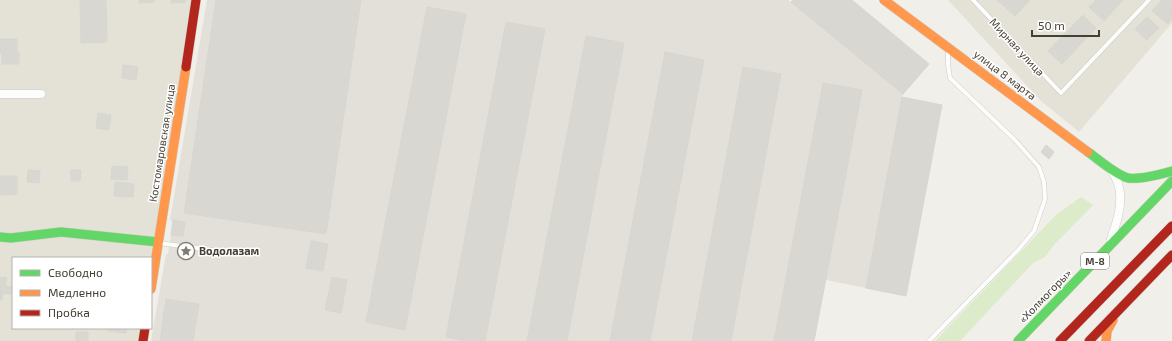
<svg xmlns="http://www.w3.org/2000/svg" width="1172" height="341" viewBox="0 0 1172 341" font-family="'Exo 2',sans-serif">
<style>
.residential{fill:#e4e1d6}
.industrial{fill:#e3e0da}
.green{fill:#dcebc9}
.building{fill:#d9d7d1;stroke:#d8d6cf}
.lines{fill:none;stroke-linecap:round;stroke-linejoin:round}
.lane-casing{stroke:#ceccc7;stroke-width:5}
.street-casing{stroke:#ceccc7;stroke-width:9}
.fast-casing{stroke:#cfccc0;stroke-width:10}
.slow-casing{stroke:#cfccc0;stroke-width:10}
.jam-casing{stroke:#cfccc0;stroke-width:10}
.lane{stroke:#fdfdfc;stroke-width:4}
.street{stroke:#fdfdfc;stroke-width:8}
.fast{stroke:#63d668;stroke-width:9}
.slow{stroke:#ff974d;stroke-width:9}
.jam{stroke:#b3261e;stroke-width:9}
.labels{text-anchor:middle;stroke-width:3;stroke-linejoin:round;paint-order:stroke}
.shield{fill:#fff;stroke:#7d7972;stroke-width:1}
.shield-label{font-size:10px;font-weight:bold;fill:#454035}
.street-label{font-size:11px;fill:#454035;stroke:#fff}
.poi-label{font-size:11px;font-weight:bold;fill:#454035;stroke:#fff;text-anchor:start}
</style>
<rect width="100%" height="100%" fill="#f0efe9"/>
<path class="residential" d="M0,0h201l-50,303v-45h-138v70h134l-2,13h-145z
M948,0h224v23l-93,109 -39,-32z"/>
<path class="industrial" d="M207,0h582v1l2,1 2,-2h59l77,64 -26,30 -1,3 4,199 -80,-16 -12,61h-663l15,-87h2l5,-33 -3,-1z"/>
<path class="green" d="M1081,197l12,8 -39,40 -9,12 -12,6 -73,78h-25l121,-126z"/>
<path class="building" d="M80,0h26l1,42 -26,1z
M139,0h15v2l-15,1z
M171,0h15v2l-15,1z
M216,0h145l-35,234 -142,-21z
M793,0h59l77,64 -26,30 -112,-92z
M997,0h33l-15,16z
M1096,0h27l-19,21 -15,-14z
M1162,0h10v5l-2,2 2,1v11l-4,5 -16,-13z
M427,7l39,7 -61,316 -39,-8z
M1083,15l13,13 -34,36 -14,-13z
M1147,17l12,11 -12,12 -12,-11z
M506,22l39,7 -60,312h-19l-20,-4z
M586,36l38,7 -57,298h-40z
M0,39h17v14h-17z
M665,52l39,8 -54,281h-40z
M2,53h17v11h-17z
M123,65l15,2 -2,13 -14,-2z
M743,67l38,7 -50,267h-39z
M823,83l39,7 -48,251h-40z
M902,97l40,8 -36,191 -40,-8z
M98,113l13,2 -2,15 -13,-2z
M1046,145l8,7 -5,7 -8,-7z
M112,166l16,1 -1,13 -16,-1z
M28,170l12,1 -1,12 -12,-1z
M71,170h10l-1,11h-9z
M0,176h17v18l-17,1z
M115,182l19,2 -1,13 -19,-1z
M173,220l12,2 -2,14 -12,-1z
M311,241l17,3 -5,27 -17,-3z
M0,277l7,1 -2,8 7,1 -1,7 -8,-1 -1,7h-2z
M332,277l15,3 -6,33 -16,-3z
M166,299l33,5 -6,37h-33z
M108,328h19l-1,5 -18,-2z
M76,332h12v9h-12z"/>
<g class="lines">
<g class="lane-casing">
<path id="lane" d="M973,0l88,93 88,-93
M159,243l60,8
M929,341l89,-91 16,-19 11,-32 -1,-17 -5,-15 -24,-27 -65,-62 -2,-13v-15"/>
</g>
<g class="street-casing">
<path id="street" d="M0,94h41
M1111,169c2,5 6,10 7,14 6,19 -1,39 -7,56"/>
</g>
<g class="fast-casing">
<path id="fast" d="M1088,152c10,7 28,23 40,26 11,2 33,-4 44,-7
M0,237l11,1 50,-6 97,10
M1018,341l154,-160"/>
</g>
<g class="slow-casing">
<path id="slow" d="M884,0l204,152
M151,289l35,-222
M1106,341l1,-10 6,-11"/>
</g>
<g class="jam-casing">
<path id="jam" d="M186,67l10,-67
M143,341l2,-13
M1060,341l112,-115
M1089,341l83,-86"/>
</g>
<use href="#lane" class="lane"/>
<use href="#street" class="street"/>
<use href="#fast" class="fast"/>
<use href="#slow" class="slow"/>
<use href="#jam" class="jam"/>
</g>
<defs>
<g id="sight-ring" transform="scale(0.9)"><circle r="9.5" fill="#fff" stroke="#817d74" stroke-width="1.5"/><path d="M0-6L1.8-2.2L6-1.7L2.9 1.2L3.7 5.4L0 3.3L-3.7 5.4L-2.9 1.2L-6-1.7L-1.8-2.2Z" fill="#817d74"/></g>
</defs>
<g fill-rule="evenodd">
<use href="#sight-ring" x="186" y="251"/>
</g>
<g class="labels">
<rect class="shield" x="1081" y="253" width="28" height="16" rx="3"/>
<g class="shield-label">
<text x="1095" y="265">М-8</text>
</g>
<g class="street-label">
<text transform="translate(1017 47) rotate(47)" y="4">Мирная улица</text>
<text transform="translate(1005 75) rotate(37)" y="4">улица 8 марта</text>
<text transform="translate(162 143) rotate(-81)" y="4">Костомаровская улица</text>
<text transform="translate(1045 296) rotate(-46)" y="4">«Холмогоры»</text>
</g>
<g class="poi-label">
<text x="199" y="255">Водолазам</text>
</g>
</g>
<rect x="12" y="257" width="140" height="72" fill="#ffffff" stroke="#b5b3ae"/>
<rect x="20" y="270" width="20" height="6" fill="#63d668" stroke="#b5b3ae"/>
<text x="48" y="277" font-size="12" fill="#454035">Свободно</text>
<rect x="20" y="290" width="20" height="6" fill="#ff974d" stroke="#b5b3ae"/>
<text x="48" y="297" font-size="12" fill="#454035">Медленно</text>
<rect x="20" y="310" width="20" height="6" fill="#b3261e" stroke="#b5b3ae"/>
<text x="48" y="317" font-size="12" fill="#454035">Пробка</text>
<path d="M1032 30v6h67v-6" fill="none" stroke="#454035" stroke-width="2"/>
<text x="1038" y="30" font-size="12" fill="#454035" stroke="#ffffff" stroke-width="3" paint-order="stroke">50 m</text>
</svg>
